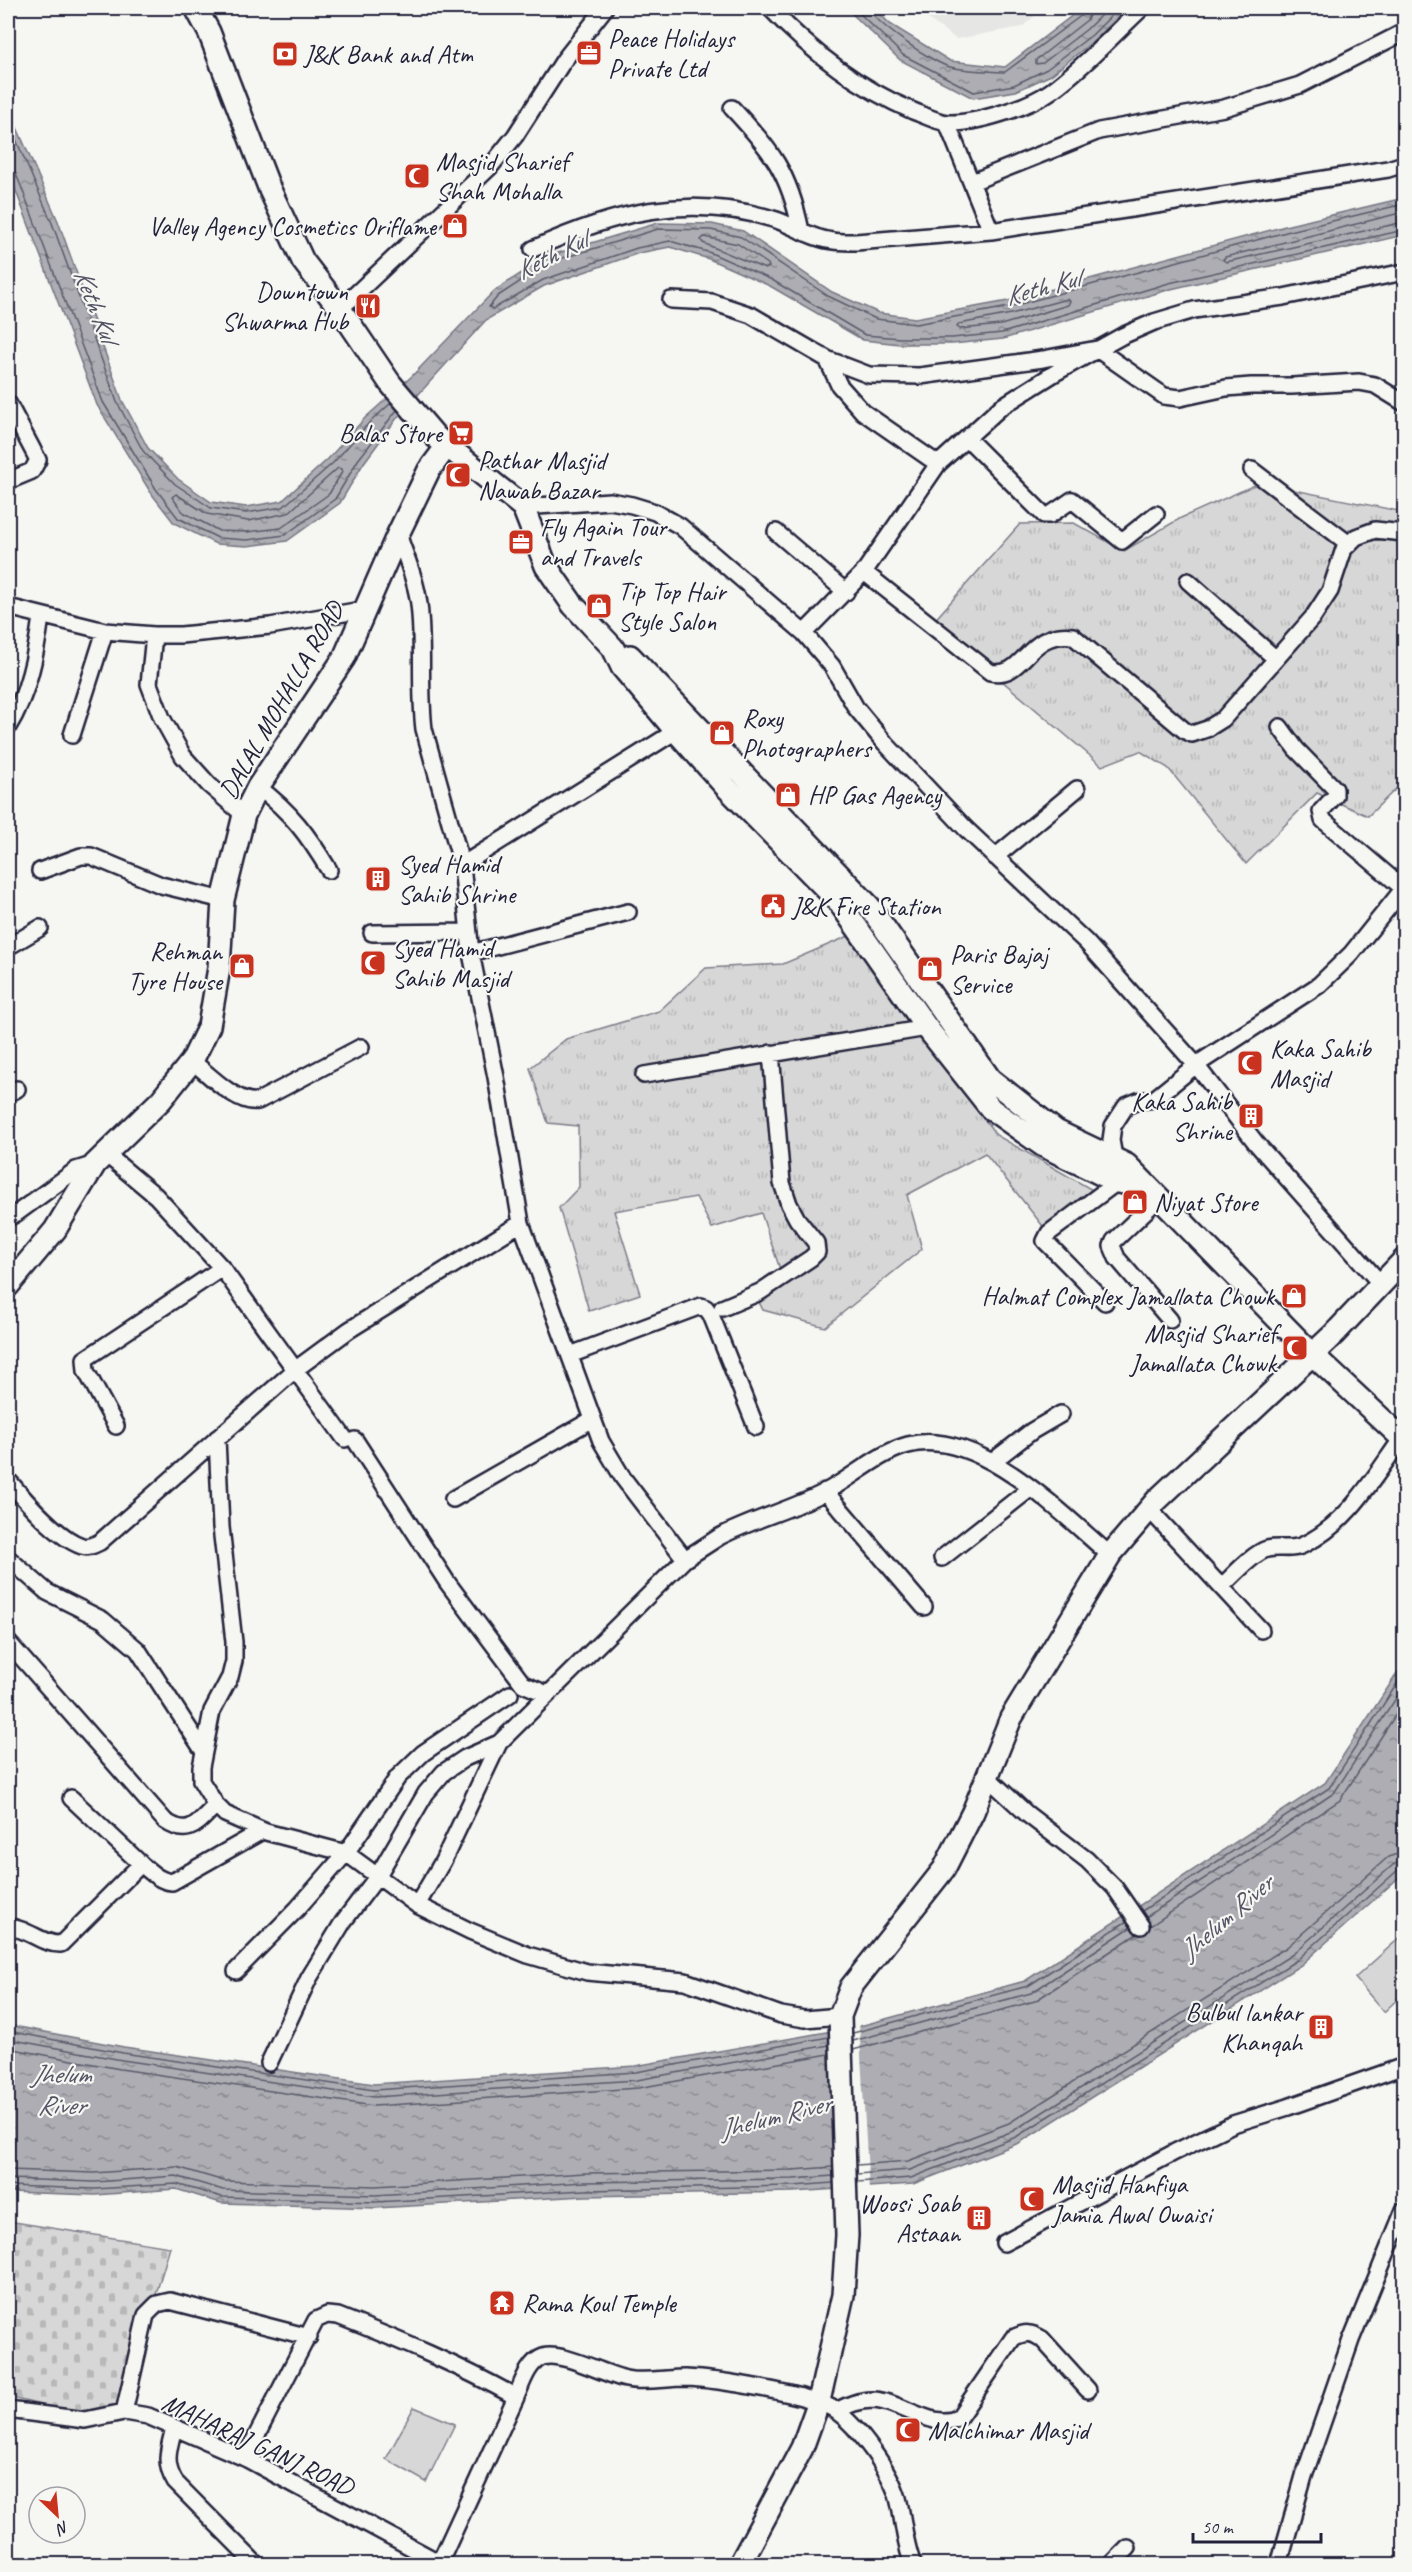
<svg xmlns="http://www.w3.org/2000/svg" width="1412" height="2572" viewBox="0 0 1412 2572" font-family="Caveat,sans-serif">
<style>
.built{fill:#e6e6e4}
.grass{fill:url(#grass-tufts);stroke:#7c7c89;stroke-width:1.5}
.cemetery{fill:url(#cemetery-stones);stroke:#7c7c89;stroke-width:1.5}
.park{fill:#d7d7d7;stroke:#7c7c89;stroke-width:1.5}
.water{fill:url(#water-ripples);stroke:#757583;stroke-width:1.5}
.pier{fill:#f6f6f2}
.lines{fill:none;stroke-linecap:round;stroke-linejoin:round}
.shore{stroke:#5a5a6b;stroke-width:1.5}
.street-casing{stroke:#22223b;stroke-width:20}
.secondary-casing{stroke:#22223b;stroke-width:26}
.street{stroke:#f6f6f2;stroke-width:15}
.secondary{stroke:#f6f6f2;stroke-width:21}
.labels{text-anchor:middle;stroke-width:4.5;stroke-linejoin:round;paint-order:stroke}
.poi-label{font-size:26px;fill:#22223b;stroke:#f6f6f2;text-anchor:start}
.street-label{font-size:26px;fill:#22223b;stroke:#f6f6f2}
.water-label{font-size:27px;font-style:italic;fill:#535365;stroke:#f6f6f2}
</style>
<defs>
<pattern id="grass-tufts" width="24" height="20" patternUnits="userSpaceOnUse" patternTransform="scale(1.5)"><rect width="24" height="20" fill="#d7d7d7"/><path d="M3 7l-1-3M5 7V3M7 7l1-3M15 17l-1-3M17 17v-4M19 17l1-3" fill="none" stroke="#b8b8b9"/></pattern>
<pattern id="cemetery-stones" width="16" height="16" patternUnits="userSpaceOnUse" patternTransform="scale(1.5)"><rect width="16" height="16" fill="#d7d7d7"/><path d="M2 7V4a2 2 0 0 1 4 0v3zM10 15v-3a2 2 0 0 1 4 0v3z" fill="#b8b8b9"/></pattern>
<pattern id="water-ripples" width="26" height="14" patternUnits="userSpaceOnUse" patternTransform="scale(1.5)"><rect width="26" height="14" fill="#adadb3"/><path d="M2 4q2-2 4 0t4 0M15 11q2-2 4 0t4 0" fill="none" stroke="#8c8c93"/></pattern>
</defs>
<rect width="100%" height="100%" fill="#f6f6f2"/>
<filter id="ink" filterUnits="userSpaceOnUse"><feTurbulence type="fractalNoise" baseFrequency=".0167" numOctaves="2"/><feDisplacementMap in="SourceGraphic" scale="12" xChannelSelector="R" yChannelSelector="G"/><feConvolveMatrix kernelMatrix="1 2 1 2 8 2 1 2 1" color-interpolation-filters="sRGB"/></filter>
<g filter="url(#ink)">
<path class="built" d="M913,8h131l-22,19 -66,12z"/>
<path class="grass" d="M1259,483l145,29v269l-36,35 -51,-23 -71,71 -78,-96 -28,-17 -38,15 -169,-144 87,-98 54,-1 50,28 57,-33z
M849,936l147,199 107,61 -57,34 -61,-77 -78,42 15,54 -97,78 -62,-17 -9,-18 27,-20 -20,-59 -49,15 -16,-31 -82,14 26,83 -51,17 -30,-103 20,-21 -1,-61 -30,-3 -18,-55 36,-29 93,-28 47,-43 77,-4z"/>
<path class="cemetery" d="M8,2221l162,26 -14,47 -13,19 -24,97 -34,6 -77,-19z"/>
<path class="park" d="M1404,1934v59l-20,19 -29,-34z
M414,2407l41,17 -29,58 -40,-23z"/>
<path class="water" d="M846,8h28l16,16 60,37 55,6 77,-59h45l-31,31 -45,36 -35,16 -43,7 -73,-38z
M8,107l50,114 64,179 26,48 30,31 33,23 35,5 36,-6 46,-42 37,-41 47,-42 82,-85 54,-35 110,-33 54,1 31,7 89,61 47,21 36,5 93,-17 281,-76 115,-27v37l-233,54 -168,50 -51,5h-52l-37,-4 -93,-54 -61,-27 -39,-12 -31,6 -95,33 -58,34 -89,98 -34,46 -23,39 -53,38 -40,5 -31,-2 -42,-21 -23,-30 -54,-88 -89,-235z
M1404,1663v210l-103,92 -282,178 -106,41 -120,8 -208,4 -209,12 -155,-5 -45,-14 -81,6 -87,-3v-167l116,22 250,37 261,-18 225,-40 165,-45 300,-198z"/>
<path class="pier" d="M859,2023l10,167 -29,2 -10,-164z"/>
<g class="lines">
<path class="shore" d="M854,8l49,47 71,37 40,-7 33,-16 45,-34 27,-27
M870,8c2,14 65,56 80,59 17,4 38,4 55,5l77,-57 3,-7
M1092,8l-5,12 -51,40v4l7,-1 44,-34 21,-21
M8,121l44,102 65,179 26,49 32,33 36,24 35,5 37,-6 50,-44 36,-40 22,-20
M8,169l7,3 6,14 82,216 53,87 22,29 40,20 29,2 38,-5 50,-36 23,-39 39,-50
M1404,204l-114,27 -281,76 -93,17 -40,-5 -48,-23 -87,-59 -30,-7 -53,-1 -108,33 -52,34 -9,11 4,2 50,-29 94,-32 33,-7 41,12 61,27 93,55 35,3h52l50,-5 167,-50 235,-53
M1404,212l-179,45 -2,3 3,2 178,-40
M704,237l34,7 30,20 1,3 -4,2 -62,-26 -2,-3z
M1067,299l3,2 -2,4 -67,20 -41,4 -3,-2 2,-3 52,-10z
M338,468l3,1 1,3 -13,22 -48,34 -34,4 -28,-1 -36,-19 -11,-15 4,-3 31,20 41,7 40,-8z
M1142,1911l187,-123 75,-115
M1146,1917l188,-124 70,-107
M1150,1926l190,-126 64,-98
M8,2031l115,22 251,37 262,-18 193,-35
M853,2033l175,-47 99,-65
M8,2039l114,21 252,37 263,-17 192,-35
M853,2041l178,-48 100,-66
M8,2048l112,21 254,37 264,-18 191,-34
M853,2050l182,-49 102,-67
M857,2165l51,-4 101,-38 278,-176 101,-90 16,-5
M8,2170l86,3 83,-6 47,14 151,5 210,-13 207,-3 41,-3
M857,2174l53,-4 103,-39 280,-177 101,-90 10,-3
M8,2179l87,3 81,-6 47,14 152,5 210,-13 208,-3 40,-3
M857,2182l54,-4 105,-41 281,-177 101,-90 6,-1
M8,2186l87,3 81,-5 46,13 153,5 210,-12 208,-4 40,-3"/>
<g class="street-casing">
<path id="street" d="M770,8c40,43 89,80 143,103 11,4 24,11 35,12 27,1 81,-16 103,-32 33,-24 62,-56 91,-83
M732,108c40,43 57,64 69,123
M947,123l44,108
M972,182l127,-51 125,-23 76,-23 104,-53
M533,249c79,-36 153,-56 240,-30 15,4 28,13 43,18 13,5 26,5 40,5l135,-11 397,-62 16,-5
M671,300l41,2 39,13 76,44 42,16 51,1 123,-17 54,-10 67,47 16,2 46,-10 25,-2h41l67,-4 16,3 29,18
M340,309l150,-142 25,-31 49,-76 41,-52
M827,359l12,26 24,27 75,52
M8,403l30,57 -6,11 -24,10
M967,438l77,77h6l22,-15 50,41 34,-27
M1252,470l97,74
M523,507l87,-6 22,4 23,7 25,14 124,107 28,33 24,42 29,35 81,86 120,113 110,123 60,78 124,140
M776,532l70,60
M398,534c8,23 18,46 21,70 5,42 0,84 5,125l38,136 9,88 25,124 25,146 80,218 22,37 62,81
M864,572l126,100c35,8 36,-42 83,-36l111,94 8,4 15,-5 16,-10 90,-102 17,-26 14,-42 12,-12 19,-7 29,3
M1188,581l88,78
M8,607l97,24 49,4h27l89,-9 97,-17
M804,633l60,-61 74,-108 63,-57 54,-34 67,-37 32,-14 40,-12 89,-13 121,-25
M154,635l-5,49 13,34 21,38 26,29 35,30
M8,727c20,-32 28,-73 33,-110
M1280,727l16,22 39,40v7l-14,15 2,9 81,69
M72,735l33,-104
M258,787c33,25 50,48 71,83
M995,857l82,-68
M462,865l214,-134
M40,871l41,-15h10l70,29 62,15
M372,933l97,-1
M8,947l32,-19
M471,953l157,-41
M192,1061c16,13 46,44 66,40l103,-54
M644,1075l283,-47
M8,1094l9,-5
M106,1154l50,42 66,72 123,171
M1114,1157l-3,-17 2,-14 13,-20 12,-5 16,-2 42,-34 123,-80 32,-31 53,-66
M1159,1198l-45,43 -2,5 5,12 53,62
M8,1218l9,-5 59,-43 19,-6
M1105,1302l-60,-61 4,-8 68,-51
M722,1308l38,-16 51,-34 6,-6 -1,-9 -19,-24 -8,-15 -7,-21 -11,-130
M570,1355l131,-49 5,2 5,7 45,112
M116,1426l-30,-55 -1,-12 137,-91
M217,1438l4,89 13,115v19l-4,16 -18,34 -11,56v14l15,24 9,9 41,18 80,21 71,52 53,26 58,24 59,17 98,9 96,34 24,4 35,-3
M355,1440l92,142 76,102 24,10
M992,1462l40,-31 29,-17
M8,1480c16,19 49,58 74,66 7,2 12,-1 18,-4l196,-173 53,-39 172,-107
M825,1491l99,116
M453,1499l140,-80
M1149,1509l112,121
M8,1558l39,34 56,28 35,30 66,102
M942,1558l89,-70
M1221,1587c11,-10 32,-34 46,-38 12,-3 24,2 36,-4 45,-21 71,-68 99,-107
M8,1642l157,179c25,17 33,1 51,-16
M987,1777l40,37 60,46 28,28 26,38
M71,1798l70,66
M417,1905l26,-44 56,-118 186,-184c11,-7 23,-15 34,-22 34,-18 72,-27 106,-45 27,-14 53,-39 83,-47 70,-18 154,69 202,110
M8,1927c20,1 34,18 53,17l80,-80c10,8 18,17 31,18l90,-51
M236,1971l61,-62 49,-56 52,-76 25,-24 87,-59
M269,2063l40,-85 34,-56 34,-45 49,-84 18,-21 21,-14 34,-15
M1004,2243l171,-91 58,-28 55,-17 116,-41
M516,2397c6,-13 12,-35 27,-40 19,-6 62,18 83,22 20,4 39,-1 59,-1 29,1 128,16 150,32 24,17 55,61 63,88 6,23 6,45 15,66
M8,2410l77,10 39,-8 24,4 97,42 197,106
M836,2411c12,-6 23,-11 37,-11 28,1 62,32 86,17l54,-79c12,-6 18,-6 29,1l46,51
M124,2412l22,-97 11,-11 13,-3 139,36
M174,2428c-5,20 -11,35 1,54l81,82
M245,2458l71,-138 11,-5 11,1c61,24 121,49 178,81l-77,167
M1112,2564l16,-16
M1279,2564l25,-88 47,-136 53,-130"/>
</g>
<g class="secondary-casing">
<path id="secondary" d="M196,8l13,24 61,158 33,71 37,48 50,74 46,54 87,70 23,59 27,39 40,43 9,19 54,64 50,56 113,115 88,126 64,81 51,36 75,37 30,5
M630,656l239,250 121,173 66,52 71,34 186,190 91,85
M8,1286l47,-56 40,-66 66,-64 31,-39 17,-35 10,-58 4,-68 21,-85 14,-28 86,-129 54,-124 31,-64 18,-24
M740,2564l62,-116 17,-47 24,-106 4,-60 -7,-219 11,-29 93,-118 29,-57 38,-94 99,-163 47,-55 177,-166 70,-74"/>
</g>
<use href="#street" class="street"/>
<use href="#secondary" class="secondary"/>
</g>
</g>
<defs>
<g id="office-square" transform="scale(1.35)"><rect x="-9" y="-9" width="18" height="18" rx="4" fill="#c8321e" stroke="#f6f6f2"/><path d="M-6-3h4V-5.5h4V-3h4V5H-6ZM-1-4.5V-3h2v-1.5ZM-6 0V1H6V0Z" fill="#fff"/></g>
<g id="bank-square" transform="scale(1.35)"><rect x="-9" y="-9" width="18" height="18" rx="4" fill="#c8321e" stroke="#f6f6f2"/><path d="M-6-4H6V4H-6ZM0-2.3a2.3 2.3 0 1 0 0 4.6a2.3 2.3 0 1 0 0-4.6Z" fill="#fff"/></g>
<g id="mosque-square" transform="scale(1.35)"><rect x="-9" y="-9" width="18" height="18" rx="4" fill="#c8321e" stroke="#f6f6f2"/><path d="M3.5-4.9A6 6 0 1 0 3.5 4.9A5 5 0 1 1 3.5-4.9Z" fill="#fff"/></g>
<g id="shop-square" transform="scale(1.35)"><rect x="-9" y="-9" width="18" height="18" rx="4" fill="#c8321e" stroke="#f6f6f2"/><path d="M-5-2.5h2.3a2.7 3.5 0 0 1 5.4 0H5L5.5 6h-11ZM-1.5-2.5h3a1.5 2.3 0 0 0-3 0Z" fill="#fff"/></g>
<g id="restaurant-square" transform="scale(1.35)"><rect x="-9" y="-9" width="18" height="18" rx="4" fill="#c8321e" stroke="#f6f6f2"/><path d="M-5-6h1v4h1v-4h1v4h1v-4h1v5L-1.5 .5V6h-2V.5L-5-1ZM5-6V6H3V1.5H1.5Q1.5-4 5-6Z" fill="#fff"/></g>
<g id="supermarket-square" transform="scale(1.35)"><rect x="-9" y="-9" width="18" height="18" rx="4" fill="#c8321e" stroke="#f6f6f2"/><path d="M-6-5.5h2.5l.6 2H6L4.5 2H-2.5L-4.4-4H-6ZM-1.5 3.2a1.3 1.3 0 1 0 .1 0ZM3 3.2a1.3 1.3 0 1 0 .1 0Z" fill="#fff"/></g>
<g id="building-square" transform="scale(1.35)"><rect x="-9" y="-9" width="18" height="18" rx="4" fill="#c8321e" stroke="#f6f6f2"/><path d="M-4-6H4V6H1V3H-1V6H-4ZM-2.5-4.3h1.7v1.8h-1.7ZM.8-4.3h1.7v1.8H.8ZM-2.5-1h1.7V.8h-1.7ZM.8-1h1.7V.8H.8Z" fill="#fff"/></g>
<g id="civic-square" transform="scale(1.35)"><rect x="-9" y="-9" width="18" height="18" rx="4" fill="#c8321e" stroke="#f6f6f2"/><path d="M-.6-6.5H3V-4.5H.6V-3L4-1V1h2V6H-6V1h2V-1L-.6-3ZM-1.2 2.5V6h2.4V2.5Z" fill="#fff"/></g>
<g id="temple-square" transform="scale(1.35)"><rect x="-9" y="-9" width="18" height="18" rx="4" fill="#c8321e" stroke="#f6f6f2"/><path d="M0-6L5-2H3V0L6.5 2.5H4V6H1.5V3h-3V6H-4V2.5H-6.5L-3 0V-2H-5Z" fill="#fff"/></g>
</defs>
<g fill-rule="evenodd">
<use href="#office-square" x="589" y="53"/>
<use href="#bank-square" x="285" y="54"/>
<use href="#mosque-square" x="417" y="176"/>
<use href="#shop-square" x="455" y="226"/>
<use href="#restaurant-square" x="368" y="306"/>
<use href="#supermarket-square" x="461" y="433"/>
<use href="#mosque-square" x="458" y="475"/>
<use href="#office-square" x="521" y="542"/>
<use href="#shop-square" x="599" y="606"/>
<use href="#shop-square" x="722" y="733"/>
<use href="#shop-square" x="788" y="795"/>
<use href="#building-square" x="378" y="879"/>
<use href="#civic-square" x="773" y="906"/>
<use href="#mosque-square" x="373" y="963"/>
<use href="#shop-square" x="242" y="966"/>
<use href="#shop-square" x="930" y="969"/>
<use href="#mosque-square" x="1250" y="1063"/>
<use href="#building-square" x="1251" y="1116"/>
<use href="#shop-square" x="1135" y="1202"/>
<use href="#shop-square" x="1294" y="1296"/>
<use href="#mosque-square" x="1295" y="1348"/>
<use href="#building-square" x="1321" y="2027"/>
<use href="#mosque-square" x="1032" y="2199"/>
<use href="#building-square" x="979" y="2218"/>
<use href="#temple-square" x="502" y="2303"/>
<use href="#mosque-square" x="908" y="2430"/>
</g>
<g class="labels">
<g class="poi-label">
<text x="608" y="47">Peace Holidays<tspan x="608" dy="30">Private Ltd</tspan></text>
<text x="304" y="63">J&amp;K Bank and Atm</text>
<text x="436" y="170">Masjid Sharief<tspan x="436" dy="30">Shah Mohalla</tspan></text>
<text x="436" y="235" text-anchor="end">Valley Agency Cosmetics Oriflame</text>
<text x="348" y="300" text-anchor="end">Downtown<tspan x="348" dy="30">Shwarma Hub</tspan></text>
<text x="442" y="442" text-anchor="end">Balas Store</text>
<text x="478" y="469">Pathar Masjid<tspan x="478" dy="30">Nawab Bazar</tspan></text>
<text x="540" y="536">Fly Again Tour<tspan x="540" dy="30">and Travels</tspan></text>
<text x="618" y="600">Tip Top Hair<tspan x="618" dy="30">Style Salon</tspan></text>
<text x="742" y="727">Roxy<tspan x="742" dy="30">Photographers</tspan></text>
<text x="808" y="804">HP Gas Agency</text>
<text x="398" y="873">Syed Hamid<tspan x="398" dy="30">Sahib Shrine</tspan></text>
<text x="792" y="915">J&amp;K Fire Station</text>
<text x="392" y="957">Syed Hamid<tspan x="392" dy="30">Sahib Masjid</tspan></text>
<text x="222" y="960" text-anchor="end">Rehman<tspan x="222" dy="30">Tyre House</tspan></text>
<text x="950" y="963">Paris Bajaj<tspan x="950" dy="30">Service</tspan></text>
<text x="1270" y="1057">Kaka Sahib<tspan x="1270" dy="30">Masjid</tspan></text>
<text x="1232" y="1110" text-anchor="end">Kaka Sahib<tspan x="1232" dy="30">Shrine</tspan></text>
<text x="1154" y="1211">Niyat Store</text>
<text x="1274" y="1305" text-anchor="end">Halmat Complex Jamallata Chowk</text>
<text x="1276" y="1342" text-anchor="end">Masjid Sharief<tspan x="1276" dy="30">Jamallata Chowk</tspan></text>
<text x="1302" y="2021" text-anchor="end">Bulbul lankar<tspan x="1302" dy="30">Khanqah</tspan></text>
<text x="1052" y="2193">Masjid Hanfiya<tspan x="1052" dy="30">Jamia Awal Owaisi</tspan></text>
<text x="960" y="2212" text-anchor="end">Woosi Soab<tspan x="960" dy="30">Astaan</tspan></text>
<text x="522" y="2312">Rama Koul Temple</text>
<text x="928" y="2439">Malchimar Masjid</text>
</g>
<g class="street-label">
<text transform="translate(281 700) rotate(-60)" y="9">DALAL MOHALLA ROAD</text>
<text transform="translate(258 2444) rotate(25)" y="9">MAHARAJ GANJ ROAD</text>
</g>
<g class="water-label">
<text transform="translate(551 255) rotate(-27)" y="9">Keth Kul</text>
<text transform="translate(1042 287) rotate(-15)" y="9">Keth Kul</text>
<text transform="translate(96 305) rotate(68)" y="9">Keth Kul</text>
<text transform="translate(1226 1917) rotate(-41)" y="9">Jhelum River</text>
<text x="61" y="2083">Jhelum<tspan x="61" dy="31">River</tspan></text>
<text transform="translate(775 2116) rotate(-14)" y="9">Jhelum River</text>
</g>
</g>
<rect width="1412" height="2572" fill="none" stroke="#f6f6f2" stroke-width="30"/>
<rect x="15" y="15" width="1382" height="2542" fill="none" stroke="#22223b" stroke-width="2" filter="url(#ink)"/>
<g transform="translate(57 2515) rotate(154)"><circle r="28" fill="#f6f6f2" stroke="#a1a1a9" stroke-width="1.5"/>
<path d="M0-4.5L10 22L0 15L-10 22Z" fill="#c8321e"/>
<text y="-9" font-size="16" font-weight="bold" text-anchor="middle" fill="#22223b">N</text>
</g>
<path d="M1193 2533v9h128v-9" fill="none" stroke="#22223b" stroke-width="3"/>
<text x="1202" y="2533" font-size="18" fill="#22223b" stroke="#f6f6f2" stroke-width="4.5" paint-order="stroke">50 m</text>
</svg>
